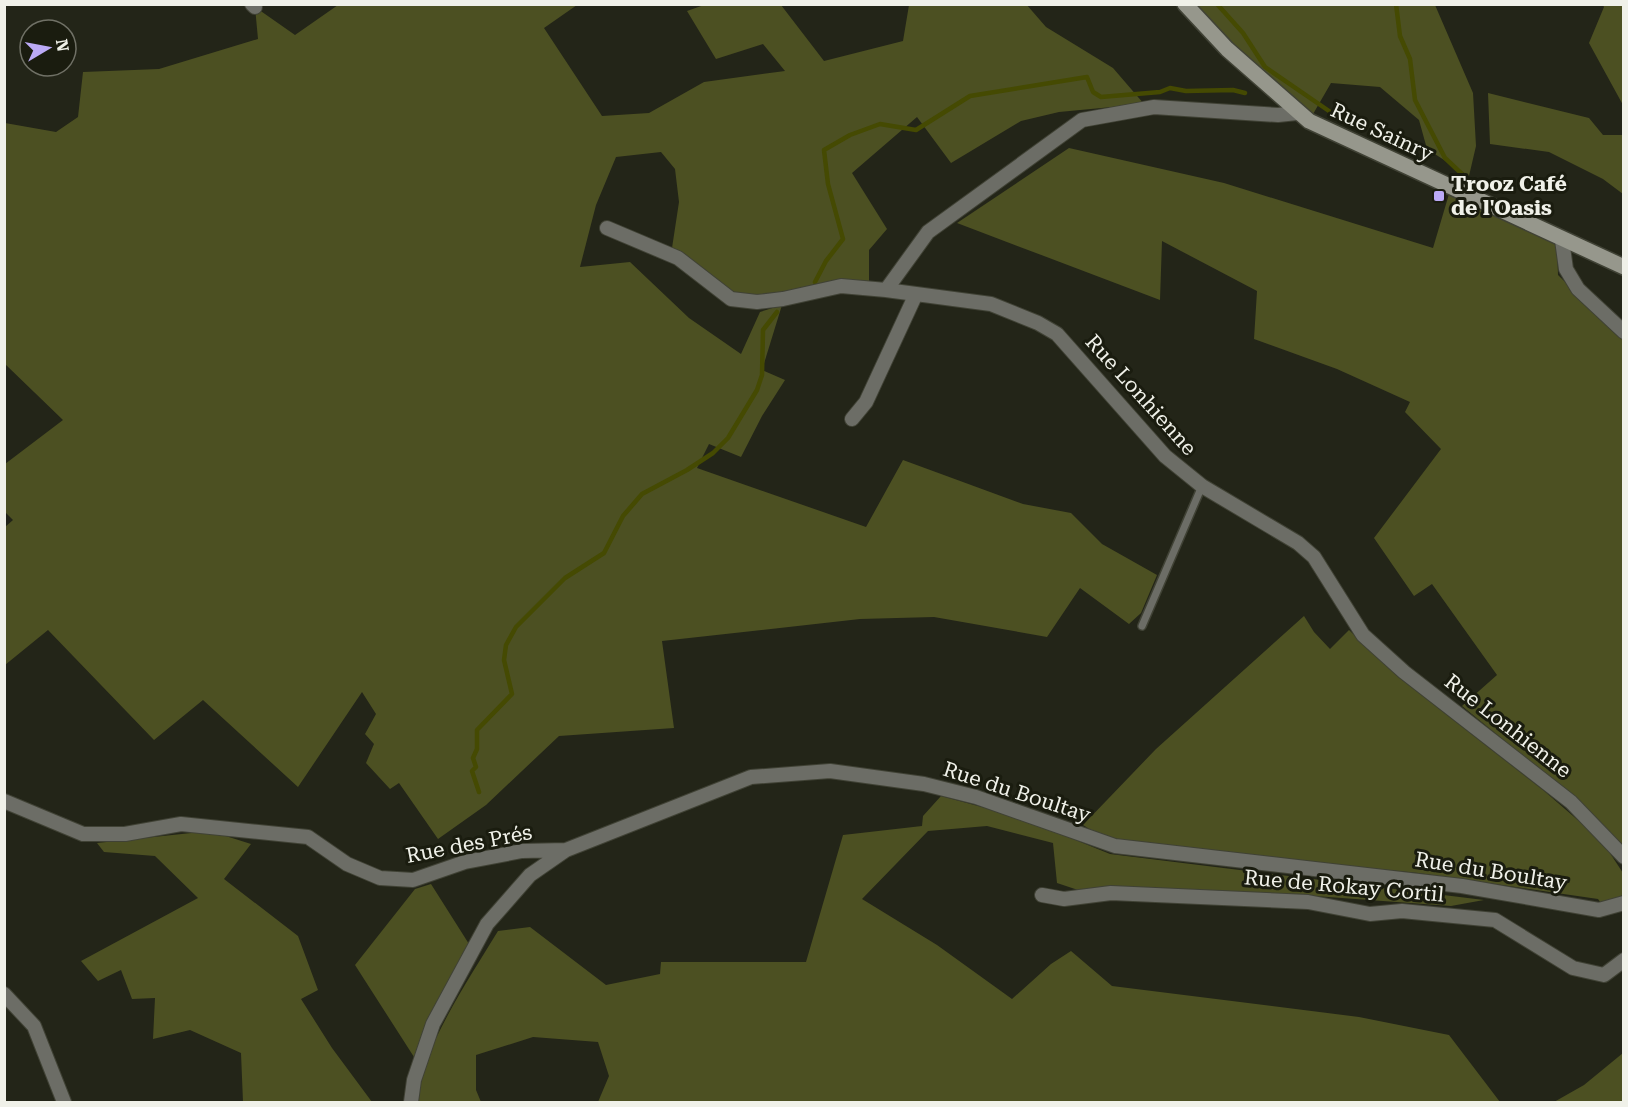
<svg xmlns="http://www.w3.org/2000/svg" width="1628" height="1107" viewBox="0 0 1628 1107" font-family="'Roboto Serif',serif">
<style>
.green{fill:#4c5022}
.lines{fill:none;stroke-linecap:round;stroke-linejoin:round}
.stream{stroke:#454a02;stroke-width:4.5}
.lane-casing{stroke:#404235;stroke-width:10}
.street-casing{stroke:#404235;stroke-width:16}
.secondary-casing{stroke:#404235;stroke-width:18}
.lane{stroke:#6c6d66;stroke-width:7}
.street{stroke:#6c6d66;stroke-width:14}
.secondary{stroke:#96978c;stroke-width:15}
.poi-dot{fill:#bbaaf6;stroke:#1a1c0f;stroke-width:2}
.labels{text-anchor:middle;stroke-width:6;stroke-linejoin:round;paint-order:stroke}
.street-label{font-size:21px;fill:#f0f1e9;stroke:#1a1c0f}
.poi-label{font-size:21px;font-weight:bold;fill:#f0f1e9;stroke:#1a1c0f;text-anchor:start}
</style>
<rect width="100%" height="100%" fill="#232518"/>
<path class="green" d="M527,4l50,1 -33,23 58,88 47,-3 55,-31 81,-11 -22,-27 -47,15 -29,-48 17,-6h77l43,56 79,-20 6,-36 117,-1 20,23 67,41 31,36 -85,8 -38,9 -70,42 -34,-46 -65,56 35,56 -18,21v36l-87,8h-48l-62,-46 7,-46 -4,-33 -14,-17 -45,5 -20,48 -16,62 50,-5 59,56 52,36 19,-42 22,-7 -20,65 23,10 -23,36 -21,41 -32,-13 -12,24 169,59 37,-67 120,44 48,9 31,31 55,31 -16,38 -12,11 -49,-36 -33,49 -113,-20 -74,2 -198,22 12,87 -115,8 -73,69 -48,34 -39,-56 -9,6 -24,-26 8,-19 -9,-10 11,-20 -14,-22 -64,95 -95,-87 -49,40 -106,-110 -43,35v-138l8,-7 -8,-8v-48l58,-44 -58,-56v-241l51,9 22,-15 5,-45 76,-3 99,-30 -3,-32 40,28 43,-30z
M1185,5h250l38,88 3,53 -7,30 -42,-27 -8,-29 -39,-33 -49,-4 -22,38z
M1603,5h20v100l-34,-62 15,-36z
M1488,93l101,25 14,17h20v59l-20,-15 -54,-27 -59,-8z
M1069,148l155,35 209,65 16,-54 108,50 1,31 65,64v507l-40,-41 -121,-99 35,-31 -65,-91 -18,12 -40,-58 67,-89 -36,-37 5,-10 -73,-33 -83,-30 3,-48 -95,-50 -2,59 -203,-77z
M1304,616l10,16 16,17 19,-19 48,46 146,114 59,51 21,32v22l-20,11 -5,-7 -180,-26 -170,-17 -145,-18 -20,-13 73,-76z
M941,796l78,21 91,37 374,46 -33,6 -150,-11 -159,-7 -45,-1 -16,4 -24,-8 -4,-40 -66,-17 -59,5 -66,68 75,46 75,54 39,-35 20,-13 41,35 247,31 90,18 51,67h-902l11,-26 -11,-34 -65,-5 -57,18v35l5,12h-66c6,-52 55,-125 83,-171l32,-4 76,58 54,-11 1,-12h145l37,-127 79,-9 1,-10z
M210,831l41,13 -27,35 74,57 20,54 -17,9 31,49 40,54h-129l-2,-49 -51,-23 -37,9 2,-41 -23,1 -11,-29 -23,11 -17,-20 117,-63 -43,-42 -51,-4 -7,-9z
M431,884l38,60 -55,113 -59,-92 60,-76z
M1623,1053v49h-69l30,-17z"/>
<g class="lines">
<path class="stream" d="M1217,4l26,29 22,34 64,44
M1396,4l4,32 10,23 5,41 30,58 18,17
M815,282l11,-21 17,-22 -15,-55 -4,-34 26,-15 30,-11 36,6 54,-34 117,-19 6,15 8,5 59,-5 10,-4 16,3 47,-1 12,3
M479,792l-7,-21 4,-4 -3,-9 4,-9v-19l35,-36 -8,-34 2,-15 10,-18 49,-49 39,-25 19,-37 19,-22 45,-24 26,-17 15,-15 29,-48 5,-15 1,-45 14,-18"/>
<g class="lane-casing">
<path id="lane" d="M1142,626l60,-140"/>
</g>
<g class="street-casing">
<path id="street" d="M252,4l3,3
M607,228l71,30 53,41 26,3 26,-3 58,-13 45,4 105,14 47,19 19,11 108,122 37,30 96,57 16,14 49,78 41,37 167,130 53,55
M1562,240l4,29 12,20 46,43
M886,290l42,-58 154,-112 72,-13 124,8 19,-2
M852,419l14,-17 50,-108
M4,801l79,33h42l56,-10 127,13 39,27 33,14 33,2 52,-18 57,-11 44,-1
M1042,895l22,4 47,-6 197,9 62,12 32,-3 93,9 78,48 31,7 20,-15
M4,994l30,32 30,76
M411,1102l3,-22 19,-56 54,-100 43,-49 36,-25 185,-73 79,-6 94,13 52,13 139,49 347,40 137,24 25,-7"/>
</g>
<g class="secondary-casing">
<path id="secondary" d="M1185,4l42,45 82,72 315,146"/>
</g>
<use href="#lane" class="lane"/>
<use href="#street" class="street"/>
<use href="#secondary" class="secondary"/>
</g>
<rect class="poi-dot" x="1433" y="190" width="12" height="12" rx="3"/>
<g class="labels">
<g class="street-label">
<text transform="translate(1382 132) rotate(25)" y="7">Rue Sainry</text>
<text transform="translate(1141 395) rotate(48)" y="7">Rue Lonhienne</text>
<text transform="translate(1508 726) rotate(38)" y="7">Rue Lonhienne</text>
<text transform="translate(1017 792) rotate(18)" y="7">Rue du Boultay</text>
<text transform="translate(469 844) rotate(-11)" y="7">Rue des Prés</text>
<text transform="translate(1491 871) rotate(9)" y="7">Rue du Boultay</text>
<text transform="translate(1344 886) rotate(5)" y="7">Rue de Rokay Cortil</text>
</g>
<g class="poi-label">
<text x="1451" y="191">Trooz Café<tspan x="1451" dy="24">de l'Oasis</tspan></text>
</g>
</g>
<rect width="1628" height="1107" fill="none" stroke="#f0f1e9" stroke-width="12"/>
<g transform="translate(48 48) rotate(80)"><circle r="28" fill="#1a1c0f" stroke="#707166" stroke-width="1.5"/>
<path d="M0-4.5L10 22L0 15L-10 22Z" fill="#bbaaf6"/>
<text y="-9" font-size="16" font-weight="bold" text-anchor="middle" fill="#f0f1e9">N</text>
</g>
</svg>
